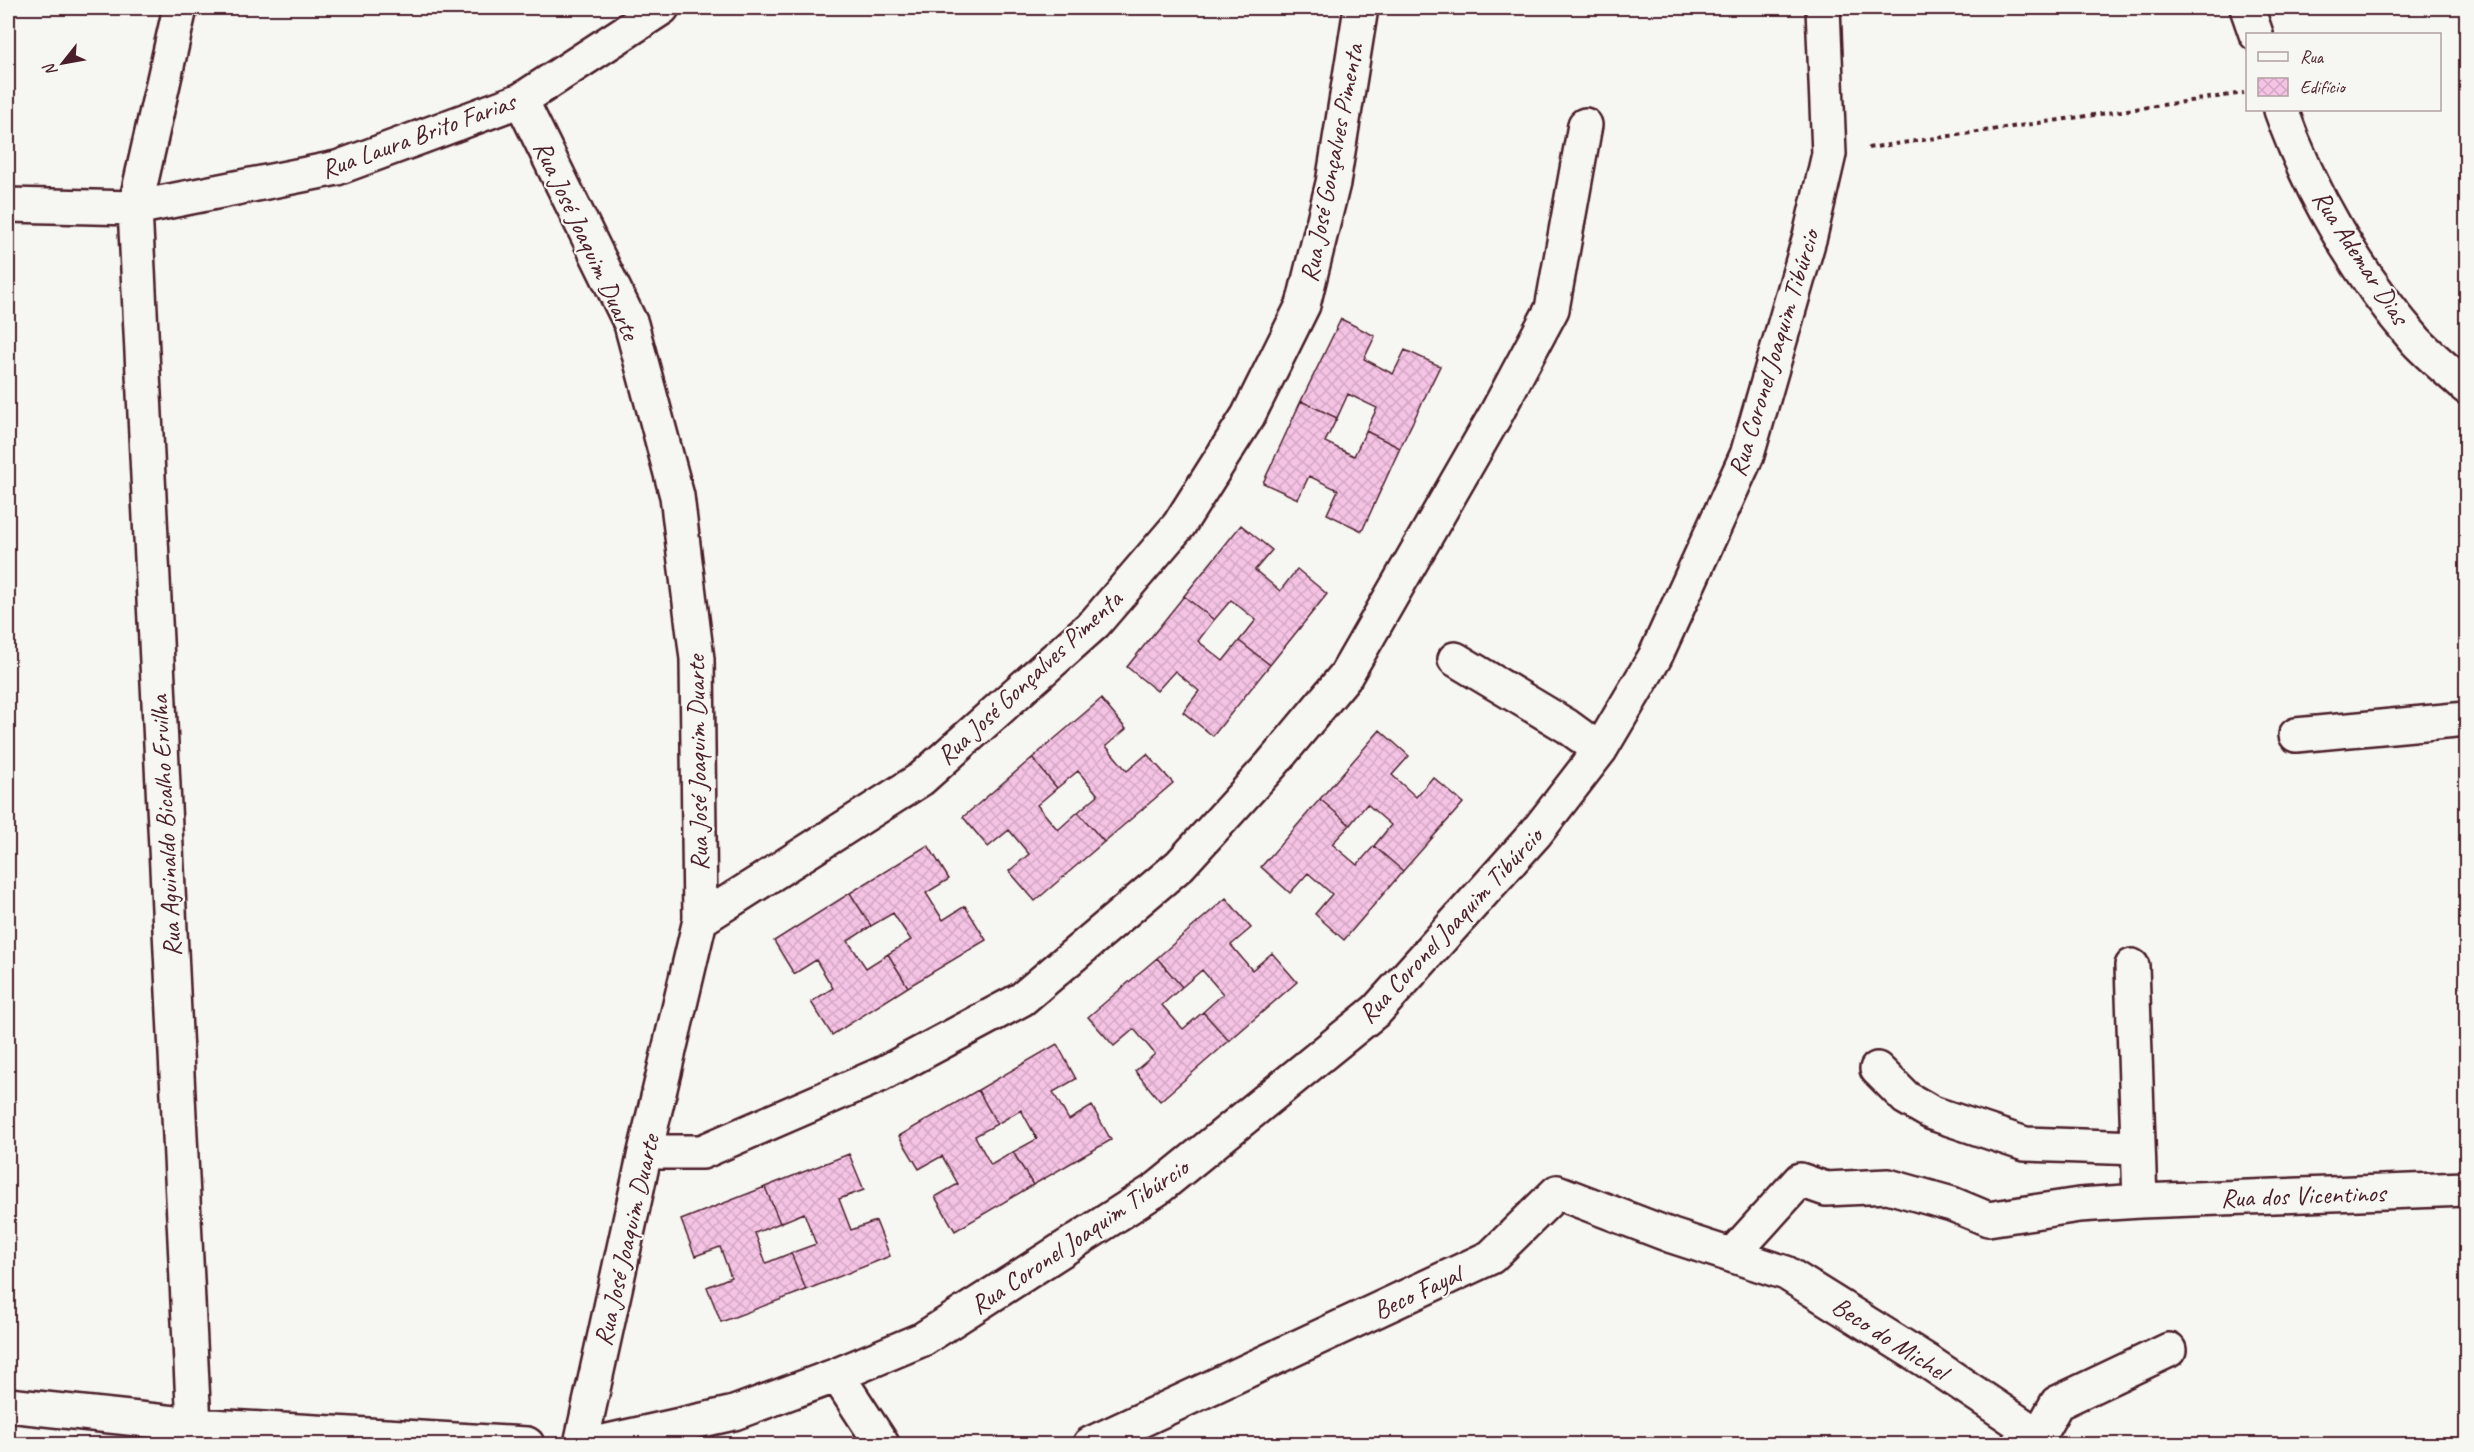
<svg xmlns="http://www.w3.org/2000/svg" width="2474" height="1452" viewBox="0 0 2474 1452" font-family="Caveat,sans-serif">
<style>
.building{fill:url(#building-cross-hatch);stroke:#4a1f2b;stroke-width:1.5}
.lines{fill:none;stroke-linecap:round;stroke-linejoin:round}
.minor-casing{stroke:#4a1f2b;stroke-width:38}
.path{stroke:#4a1f2b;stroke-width:4;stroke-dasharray:4.5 4.5;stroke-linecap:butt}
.minor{stroke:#f6f6f2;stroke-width:33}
.labels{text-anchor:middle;stroke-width:4.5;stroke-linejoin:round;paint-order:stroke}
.street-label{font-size:26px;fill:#4a1f2b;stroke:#f6f6f2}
</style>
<defs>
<pattern id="building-cross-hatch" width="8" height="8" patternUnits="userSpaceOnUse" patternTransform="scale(1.5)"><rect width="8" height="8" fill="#f5c3e4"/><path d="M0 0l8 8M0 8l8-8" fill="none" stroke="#d4a7c4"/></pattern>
</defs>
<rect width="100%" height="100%" fill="#f6f6f2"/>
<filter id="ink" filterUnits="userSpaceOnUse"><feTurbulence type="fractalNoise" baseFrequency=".0167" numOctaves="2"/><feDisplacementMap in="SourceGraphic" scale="12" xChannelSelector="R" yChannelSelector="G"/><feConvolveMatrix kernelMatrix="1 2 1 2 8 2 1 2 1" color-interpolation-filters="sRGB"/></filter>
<g filter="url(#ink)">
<path class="building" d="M1341,319l34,17 -11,23 29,15 12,-24 35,16 -40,82 -34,-17 11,-23 -29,-14 -11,24 -36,-17z
M1301,401l36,17 -12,24 29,14 12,-25 34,17 -38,83 -35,-17 11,-24 -29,-14 -11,23 -35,-16z
M1241,525l31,25 -17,20 25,21 17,-22 30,25 -57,71 -31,-24 17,-21 -25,-20 -17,20 -30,-24z
M1184,596l30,24 -16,21 25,20 16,-20 31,24 -57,71 -30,-24 16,-21 -24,-20 -18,20 -30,-24z
M1101,699l25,30 -20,17 21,25 20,-17 26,29 -69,59 -26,-30 20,-17 -20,-24 -21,17 -25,-30z
M1380,730l29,26 -17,19 24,22 17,-20 30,26 -60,68 -29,-25 17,-21 -24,-21 -17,21 -30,-26z
M1032,758l25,30 -20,17 21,25 20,-18 26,30 -69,59 -26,-30 20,-17 -20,-24 -21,17 -25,-30z
M1320,799l30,26 -18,19 25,21 17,-19 29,25 -59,69 -29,-26 17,-20 -24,-21 -18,20 -29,-26z
M928,845l21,34 -23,14 17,27 22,-14 21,34 -78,47 -20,-33 23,-14 -18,-27 -22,13 -21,-33z
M850,893l21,33 -23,15 18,27 22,-14 20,33 -76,48 -21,-33 22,-14 -17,-28 -22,14 -20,-33z
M1226,898l25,30 -20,17 21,25 20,-17 25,29 -68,59 -26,-29 20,-18 -21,-24 -20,17 -25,-29z
M1157,958l25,29 -20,18 21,24 20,-17 26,29 -69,60 -25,-30 20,-17 -21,-25 -20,17 -26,-29z
M1057,1044l19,35 -23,13 16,28 23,-14 19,34 -78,45 -20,-33 24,-13 -16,-29 -24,14 -19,-34z
M978,1090l19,34 -22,12 16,29 22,-13 20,33 -78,46 -20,-34 23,-13 -16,-28 -23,13 -20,-33z
M849,1154l15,36 -25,9 12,31 25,-9 14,35 -84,34 -15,-37 25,-9 -12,-31 -24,10 -15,-36z
M765,1187l15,36 -25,10 11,30 25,-10 15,37 -85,32 -14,-35 24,-10 -11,-30 -25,9 -14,-36z"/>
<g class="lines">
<g class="minor-casing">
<path id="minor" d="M180,8l-45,200 59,1217 -1,19
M2247,8l9,26
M521,100l110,224 46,172 20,163 3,261 -55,232 -64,292
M2281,110c29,83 77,164 135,231 15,16 34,31 50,46
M8,205l127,3 202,-40 184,-68 141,-92
M1455,659l112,67 33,24
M2296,735l170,-16
M700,920l221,-141 174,-156 84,-98 69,-109 55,-111 30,-122 28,-175
M2132,966l8,235
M1877,1069l29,29 26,15 93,31 113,4
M645,1152h57l180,-78 140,-75 158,-134 91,-100 75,-90 150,-261 56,-105 33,-184
M1732,1255l68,-75 26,9 62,-3 64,18 36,15 91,-14 61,-4 326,-12
M837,1375l45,69
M8,1405l186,20 333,19
M594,1444l140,-31 103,-38 86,-36 234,-150 220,-179 159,-177 64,-83 55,-93 92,-202 63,-219 19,-82 -6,-146
M1090,1444l401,-187 66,-65 115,44 114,37 141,88 97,65 -5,18
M2034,1444l23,-41 112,-53"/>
</g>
<path class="path" d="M1868,148l376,-55"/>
<use href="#minor" class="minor"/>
</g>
</g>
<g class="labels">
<g class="street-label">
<text transform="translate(418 135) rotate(-20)" y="9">Rua Laura Brito Farias</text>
<text transform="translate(1331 163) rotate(-79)" y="9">Rua José Gonçalves Pimenta</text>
<text transform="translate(587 240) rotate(65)" y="9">Rua José Joaquim Duarte</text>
<text transform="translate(2361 257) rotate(57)" y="9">Rua Ademar Dias</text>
<text transform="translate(1773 353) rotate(-73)" y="9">Rua Coronel Joaquim Tibúrcio</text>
<text transform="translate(1029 677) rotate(-43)" y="9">Rua José Gonçalves Pimenta</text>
<text transform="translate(697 763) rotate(-91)" y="9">Rua José Joaquim Duarte</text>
<text transform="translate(165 826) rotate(-93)" y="9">Rua Aguinaldo Bicalho Ervilha</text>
<text transform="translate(1450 925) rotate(-47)" y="9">Rua Coronel Joaquim Tibúrcio</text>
<text transform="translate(2303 1195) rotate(-2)" y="9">Rua dos Vicentinos</text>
<text transform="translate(1079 1236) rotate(-34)" y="9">Rua Coronel Joaquim Tibúrcio</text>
<text transform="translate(626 1240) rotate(-77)" y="9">Rua José Joaquim Duarte</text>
<text transform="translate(1417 1292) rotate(-25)" y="9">Beco Fayal</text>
<text transform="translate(1890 1338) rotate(33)" y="9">Beco do Michel</text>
</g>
</g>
<rect width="2474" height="1452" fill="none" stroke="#f6f6f2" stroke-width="30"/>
<rect x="15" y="15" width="2444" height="1422" fill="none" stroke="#4a1f2b" stroke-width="2" filter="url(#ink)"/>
<rect x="2246" y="33" width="195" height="78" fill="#f6f6f2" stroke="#b1a0a2" stroke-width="1.5"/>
<rect x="2258" y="52" width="30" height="9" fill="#f6f6f2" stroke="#b1a0a2" stroke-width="1.5"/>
<text x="2300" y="63" font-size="18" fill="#4a1f2b">Rua</text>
<rect x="2258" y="78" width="30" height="18" fill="url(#building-cross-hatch)" stroke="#b1a0a2" stroke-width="1.5"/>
<text x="2300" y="93" font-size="18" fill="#4a1f2b">Edifício</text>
<g transform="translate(63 63) rotate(239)" stroke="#f6f6f2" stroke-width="4.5" paint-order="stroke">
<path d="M0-4.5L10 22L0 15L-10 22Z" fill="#4a1f2b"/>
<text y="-9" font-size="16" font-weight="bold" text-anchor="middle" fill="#4a1f2b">N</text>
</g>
</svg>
